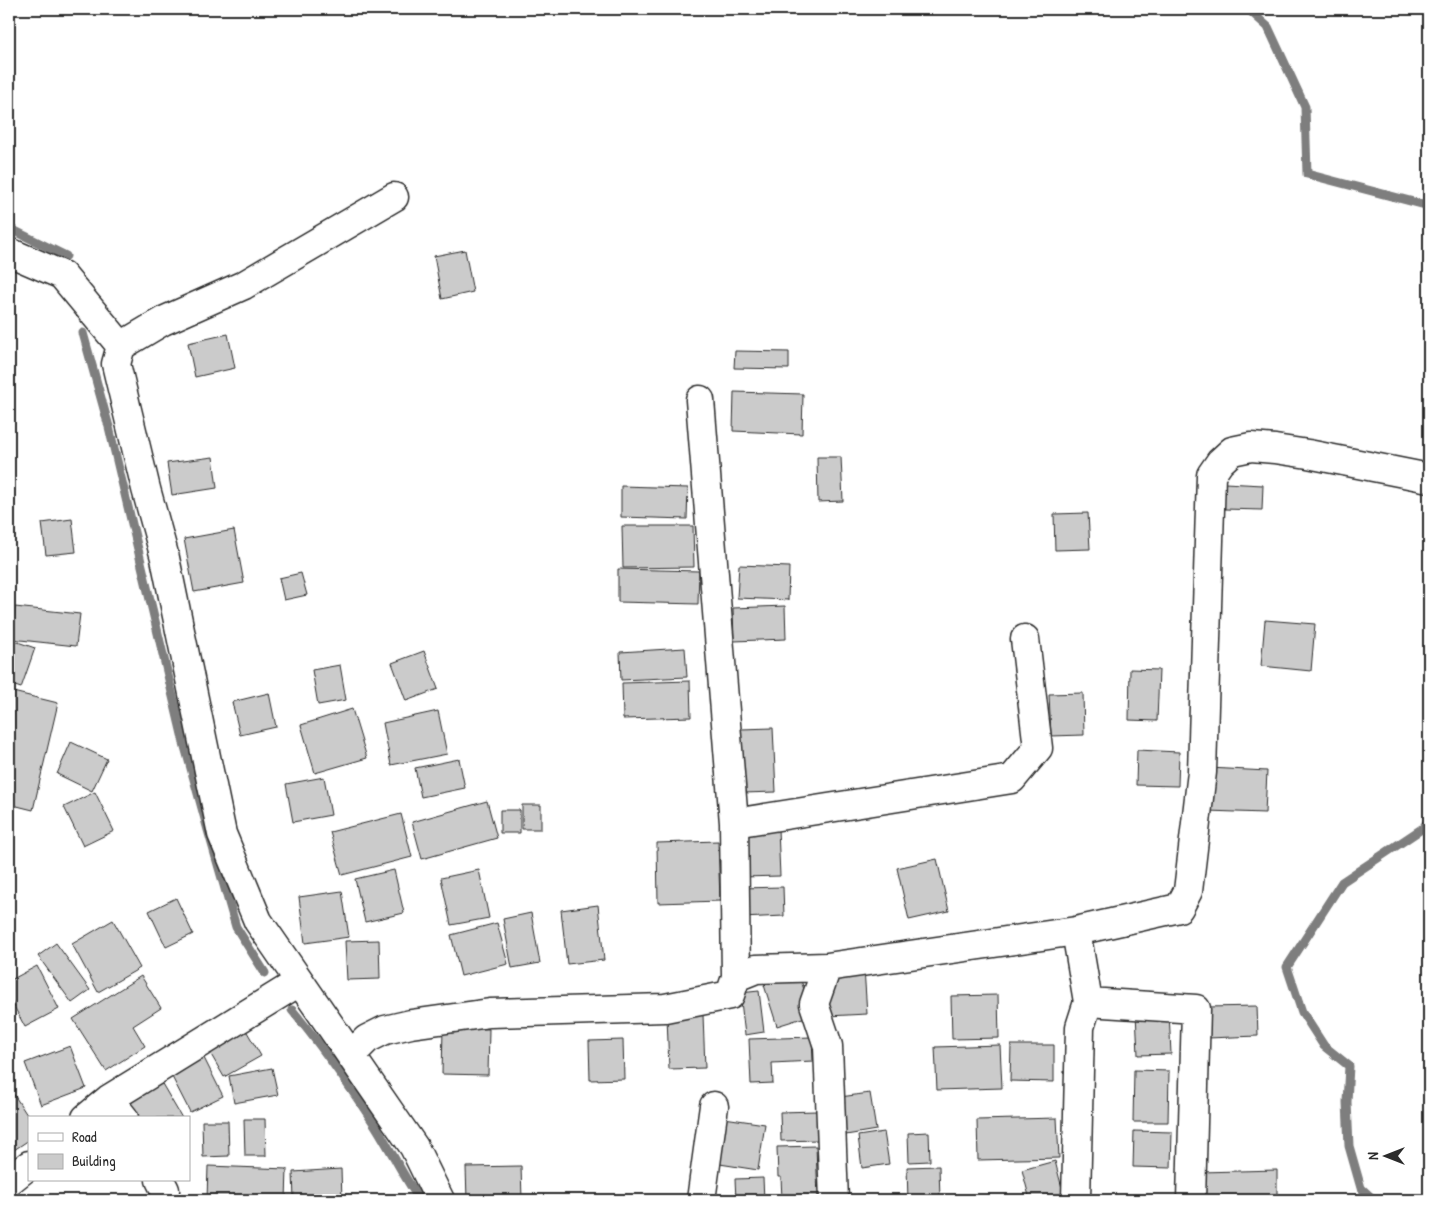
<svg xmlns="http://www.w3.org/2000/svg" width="1438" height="1209" viewBox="0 0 1438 1209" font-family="'Patrick Hand',sans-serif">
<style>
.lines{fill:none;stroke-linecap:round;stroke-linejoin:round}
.stream{stroke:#7e7e7e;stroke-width:9}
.building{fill:#cbcbcb;stroke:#2b2b2b}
.street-casing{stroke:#2b2b2b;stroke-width:31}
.street{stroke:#fff;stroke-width:28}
</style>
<rect width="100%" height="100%" fill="#fff"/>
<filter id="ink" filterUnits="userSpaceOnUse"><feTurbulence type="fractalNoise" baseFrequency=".02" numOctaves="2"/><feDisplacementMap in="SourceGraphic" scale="10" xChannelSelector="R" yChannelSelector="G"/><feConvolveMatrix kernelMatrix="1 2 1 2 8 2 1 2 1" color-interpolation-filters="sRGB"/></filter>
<g filter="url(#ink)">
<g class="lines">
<path class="stream" d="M1248,9l20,18 37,80 2,67 122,32
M9,228l57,28
M83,333l26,94 75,316 24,87 28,97 29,46
M292,1010c30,36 57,75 83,115 16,25 28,51 45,75
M1374,1200l-13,-12 -12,-42 -2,-44 2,-36 -25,-20 -22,-34 -15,-45 55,-85 81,-54 6,-8"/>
</g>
<path class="building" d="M465,250l8,42 -31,7 -8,-43z
M228,334l7,34 -40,9 -7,-34z
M735,351l54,1v17l-55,-1z
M734,392l69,2 -1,40 -69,-3z
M213,457l4,31 -45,7 -5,-32z
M817,457h24l2,44 -25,1z
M1225,483l38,2 -1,25 -38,-1z
M621,486l67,2 -1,31 -66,-2z
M1088,513l2,36 -35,1 -1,-36z
M72,519l4,33 -30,3 -4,-32z
M622,526h71l1,41 -71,1z
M234,530l10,53 -50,9 -10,-53z
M739,565l50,2 -1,33 -51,-2z
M618,569l81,2 -1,33 -80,-2z
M301,573l6,22 -23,5 -5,-22z
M785,606l1,33 -52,2 -1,-33z
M15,607l65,7 -4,32 -65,-7z
M1265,620l50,4 -4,47 -50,-5z
M9,639l26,9 -14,40 -12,-4z
M685,648l2,29 -66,3 -1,-28z
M424,651l14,38 -32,12 -14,-38z
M340,665l6,35 -28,5 -6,-35z
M1130,669l29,1 -2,51 -28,-1z
M690,681l1,36 -68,2 -1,-36z
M13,692l45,11 -25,107 -24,-6v-95z
M269,693l7,34 -36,8 -8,-33z
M1083,693l1,42 -33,1 -2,-42z
M352,709l15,49 -52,15 -14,-48z
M438,711l9,43 -56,11 -8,-42z
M773,728l3,64 -33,1 -2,-64z
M71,742l36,17 -15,32 -35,-17z
M1137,750l42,2 -1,34 -42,-1z
M459,759l6,29 -44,9 -6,-29z
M1209,768l58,3 -2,42 -58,-2z
M324,777l7,38 -38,7 -7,-38z
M95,792l19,39 -31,15 -19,-39z
M487,801l10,37 -75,21 -10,-37z
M522,805h19v24h-19z
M500,810h20v23h-20z
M401,814l11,43 -70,18 -12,-43z
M778,829l2,47 -37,1 -2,-47z
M718,841l2,60 -62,2 -1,-60z
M937,859l12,52 -40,9 -12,-52z
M394,870l10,43 -39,9 -10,-43z
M479,870l10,48 -38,7 -10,-47z
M783,887l1,29 -42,2 -1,-30z
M342,891l7,46 -44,6 -6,-46z
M176,898l17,36 -27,13 -17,-36z
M598,905l6,55 -37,4 -6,-54z
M531,913l9,50 -28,5 -9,-49z
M113,920l27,48 -42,24 -26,-48z
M497,923l11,41 -47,12 -10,-41z
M379,940l1,39 -33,1 -2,-39z
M56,943l34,47 -18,13 -34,-47z
M37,966l22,43 -34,18 -16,-30v-16z
M864,968l3,46 -39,2 -3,-46z
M799,974l13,41 -35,11 -13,-41z
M141,976l20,32 -28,18 12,20 -39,25 -33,-52z
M759,991l5,41 -19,3 -5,-42z
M998,995l1,43 -47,1 -1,-43z
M1257,1006l1,30 -50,2 -1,-31z
M1169,1012l2,42 -33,1 -2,-42z
M703,1015l2,53 -36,1 -2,-53z
M243,1025l18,31 -37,21 -18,-31z
M443,1028l46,1 -1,46 -46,-1z
M812,1037l1,24 -41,2 1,20 -22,1 -2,-45z
M623,1040l1,39 -34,1 -1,-39z
M1000,1045l2,43 -65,2 -2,-43z
M1011,1045h43v37l-44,-1z
M70,1046l16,42 -45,17 -16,-42z
M202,1054l21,42 -33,16 -21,-41z
M272,1068l6,27 -44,8 -5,-27z
M1134,1070l35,1 -1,51h-35z
M161,1082l21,36h-48l-8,-15z
M9,1087l20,31v22l-18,12 -2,-4z
M870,1093l6,37 -30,5 -6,-38z
M817,1111l1,29 -37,1 -1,-29z
M704,1115l61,9 -7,46 -51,-8z
M1057,1118l2,40 -81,2 -1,-40z
M244,1119h21l1,37h-21z
M202,1121h26l1,35 -26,1z
M1134,1131l38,1 -1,36 -38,-1z
M884,1132l5,32 -27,4 -4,-32z
M929,1132l1,29 -21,1 -1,-29z
M816,1146l2,54h-36l-1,-23h-3l-1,-30z
M1055,1161l10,39h-35l-8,-30z
M208,1166l79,3 -1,31h-79z
M521,1166l1,34h-55l-1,-33z
M939,1166l1,34h-32l-1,-33z
M341,1169l1,31h-48l-1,-28z
M1277,1170v30h-76v-28z
M763,1178l1,22h-28l-1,-21z"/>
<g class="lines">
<g class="street-casing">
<path id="street" d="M394,197l-150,88 -81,36 -42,25 -5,18 30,125 19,69 57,276 36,87 156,226 26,53
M9,252l53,23 59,71
M700,400l34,423 2,154
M734,823l278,-44 26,-31 -13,-109
M1076,931l12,71 -8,25 -4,173
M827,967l-13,37 14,42 6,154
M1088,1002l108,7 -5,191
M351,1055l16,-16 18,-9 26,-6 79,-11 175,-5 65,-13 6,-18 20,-8 71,-2 249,-36 103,-23 9,-17 14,-119 9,-297 9,-13 12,-11 19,-4 24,2 33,5 121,24
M109,1099l15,19
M86,1118l23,-19 190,-117
M160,1180l5,10
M9,1181l20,-16
M701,1200l13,-94"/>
</g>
<use href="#street" class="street"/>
</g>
</g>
<rect width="1438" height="1209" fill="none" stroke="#fff" stroke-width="30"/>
<rect x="15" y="15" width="1408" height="1179" fill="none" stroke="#2b2b2b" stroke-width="2" filter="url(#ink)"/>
<rect x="28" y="1116" width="162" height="65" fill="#ffffff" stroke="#aaaaaa"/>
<rect x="38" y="1133" width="25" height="8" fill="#ffffff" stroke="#aaaaaa"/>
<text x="72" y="1142" font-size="15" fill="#2b2b2b">Road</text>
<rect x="38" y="1154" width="25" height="15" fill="#cbcbcb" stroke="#aaaaaa"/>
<text x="72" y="1166" font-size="15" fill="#2b2b2b">Building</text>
<g transform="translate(1386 1156) rotate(270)" stroke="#ffffff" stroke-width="4" paint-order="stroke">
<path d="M0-4L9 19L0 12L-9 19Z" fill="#2b2b2b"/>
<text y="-8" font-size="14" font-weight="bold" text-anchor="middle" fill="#2b2b2b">N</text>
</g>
</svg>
